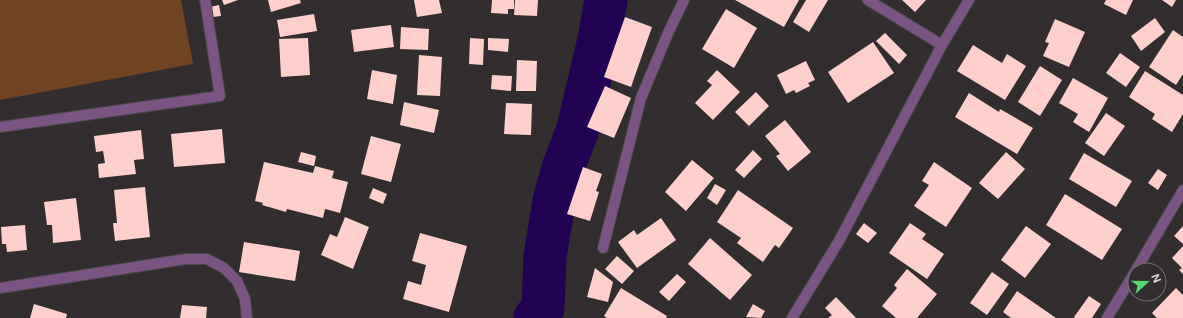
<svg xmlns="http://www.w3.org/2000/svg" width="1183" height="318" viewBox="0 0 1183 318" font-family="'Public Sans',sans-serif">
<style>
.green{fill:#704323}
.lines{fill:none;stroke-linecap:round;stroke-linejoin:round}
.river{stroke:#200152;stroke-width:43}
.building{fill:#fdd0cd}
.street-casing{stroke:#4d484a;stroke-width:12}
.street{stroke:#7a5483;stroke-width:10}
</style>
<rect width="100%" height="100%" fill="#322d2f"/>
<path class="green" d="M0,0h181l12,64 -193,36z"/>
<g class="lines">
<path class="river" d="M535,318l8,-10 2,-51 9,-56 9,-33 15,-39 21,-89 7,-40"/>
</g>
<path class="building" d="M222,0h16l-14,5z
M268,0h32l1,3 -30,9z
M414,0h25l3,13 -25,4z
M492,0h22v9h-6v5l-17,-1z
M515,0h23l-1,16 -23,-1z
M735,0h64l-15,27z
M806,0h22l-19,32 -16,-10z
M902,0h24l-11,12z
M1106,0h27l-7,15 -22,-11z
M1162,0h14l-4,7z
M219,5l2,11 -8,1 -3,-10z
M726,9l31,19 -23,40 -32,-19z
M314,14l3,17 -37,6 -3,-17z
M625,17l27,10 -21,60 -27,-10z
M1155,18l10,14 -24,19 -10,-15z
M1055,19l30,13 -16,35 -26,-11 6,-13 -4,-1z
M391,25l3,22 -40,5 -3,-22z
M401,27l28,2 -1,21 -28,-1z
M1173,30l10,7v37l-7,11 -27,-18z
M885,33l22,22 -8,9 -23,-23z
M308,38l2,37 -29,2 -2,-38z
M470,38l14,1 -1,26 -14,-1z
M488,38l21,1 -1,13 -20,-2z
M873,42l21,31 -46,30 -20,-31z
M973,45l29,18 5,-9 19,12 -21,34 -48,-29z
M1120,53l20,14 -14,20 -20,-14z
M419,55l23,2 -2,39 -23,-1z
M517,60l20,1 -1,30h-20z
M806,61l9,19 -7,3 2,3 -14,7 -2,-3 -8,4 -9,-19z
M1040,66l22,14 -22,36 -22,-14z
M372,70l25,5 -4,29 -26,-5z
M717,70l23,22 -27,28 -18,-17 17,-18 -5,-4z
M1145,71l38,24v19l-11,18 -20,-13 3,-5 -26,-17z
M492,75l20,1 -1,15 -20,-2z
M1073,78l35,20 -19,34 -16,-10 5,-8 -19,-11z
M605,86l26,12 -17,40 -27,-11z
M756,92l13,14 -20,20 -14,-14z
M969,93l30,19 1,-3 33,19 -16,26 -62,-37z
M404,102l35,8 -5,23 -34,-8z
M506,103l26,1 -1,31 -27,-1z
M1106,113l19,13 -21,30 -19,-13z
M785,120l26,32 -23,19 -12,-15 4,-2 -15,-18z
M222,129l3,34 -51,4 -3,-33z
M141,130l3,29 -10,1 2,14 -37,4 -1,-14 7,-1 -2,-12 -7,1 -2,-16z
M371,136l30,8 -10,38 -30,-8z
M753,150l9,9 -18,19 -9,-8z
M301,152l15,4 -2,10 -16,-4z
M1006,152l19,17 -27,30 -19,-16z
M1084,153l48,28 -16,26 -47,-28z
M692,160l22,18 -28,33 -21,-19z
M264,162l49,11 2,-7 19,5 -2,7 16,4 -8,31 -15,-4 -2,9 -36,-9 -1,3 -24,-7 1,-2 -8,-2z
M934,162l38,26 -26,39 -32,-21 15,-21 -7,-4z
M583,167l19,7 -6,17 3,1 -9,29 -23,-7z
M1158,169l9,6 -9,15 -10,-7z
M715,184l11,6 -9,15 -10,-7z
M145,187l5,50 -35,4 -2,-18h4l-3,-33z
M373,188l14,6 -4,10 -14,-6z
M738,190l55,38 -14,20 -4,-3 -12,17 -26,-19 4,-5 -24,-16z
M1065,194l57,35 -20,31 -56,-35z
M76,198l5,42 -28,3 -1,-18h-5l-3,-23z
M345,217l24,10 -16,42 -32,-14 9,-21 7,3z
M661,218l15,22 -39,28 -19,-26 16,-12 3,5z
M864,223l13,10 -9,10 -12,-9z
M910,223l16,11 -4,5 22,15 -17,25 -38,-26z
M25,225l2,25 -20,2 -1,-8h-4l-1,-17z
M1026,226l25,18 -26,34 -24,-18z
M1183,226v18l-9,-8z
M420,233l47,13 -18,66 -46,-13 5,-18 13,4 5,-20 -14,-4z
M710,238l42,37 -22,25 -42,-36z
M244,242l56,9 -5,30 -56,-9z
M1183,246v28l-4,-4 3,-2 -10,-10z
M617,256l17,15 -12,13 -17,-15z
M595,268l18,14 -5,20 -21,-5z
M907,269l30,25 -20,24h-21l-14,-12 15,-18 -3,-3z
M992,272l17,12 -22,31 -17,-12z
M677,274l9,8 -17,19 -10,-9z
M621,288l46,28 -1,2h-59l-3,-2z
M1176,288l7,7v23h-26l-5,-5z
M1017,291l39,27h-45l-8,-6z
M1089,296l12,8 -9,14h-17l-1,-1z
M836,297l20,21h-28l4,-3 -7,-7z
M34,304l33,10 -1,4h-36z
M753,304l12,7 -4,7 -15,-1z
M182,305l25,2 -1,11h-26z"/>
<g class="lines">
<g class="street-casing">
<path id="street" d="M868,0l74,45
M0,127l220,-31 -15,-96
M603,248l38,-150 28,-67 15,-31
M1136,270l47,-80
M0,288l186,-29h21l17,9 13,13 8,18 2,19
M792,318l47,-77 103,-196 27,-45
M1107,318l28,-46"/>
</g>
<use href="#street" class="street"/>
</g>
<g transform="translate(1147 282) rotate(69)"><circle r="19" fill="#322d2f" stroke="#747072"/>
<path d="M0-3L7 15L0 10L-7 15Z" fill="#55d671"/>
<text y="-6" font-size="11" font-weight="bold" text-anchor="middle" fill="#d8d5d6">N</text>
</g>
</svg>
